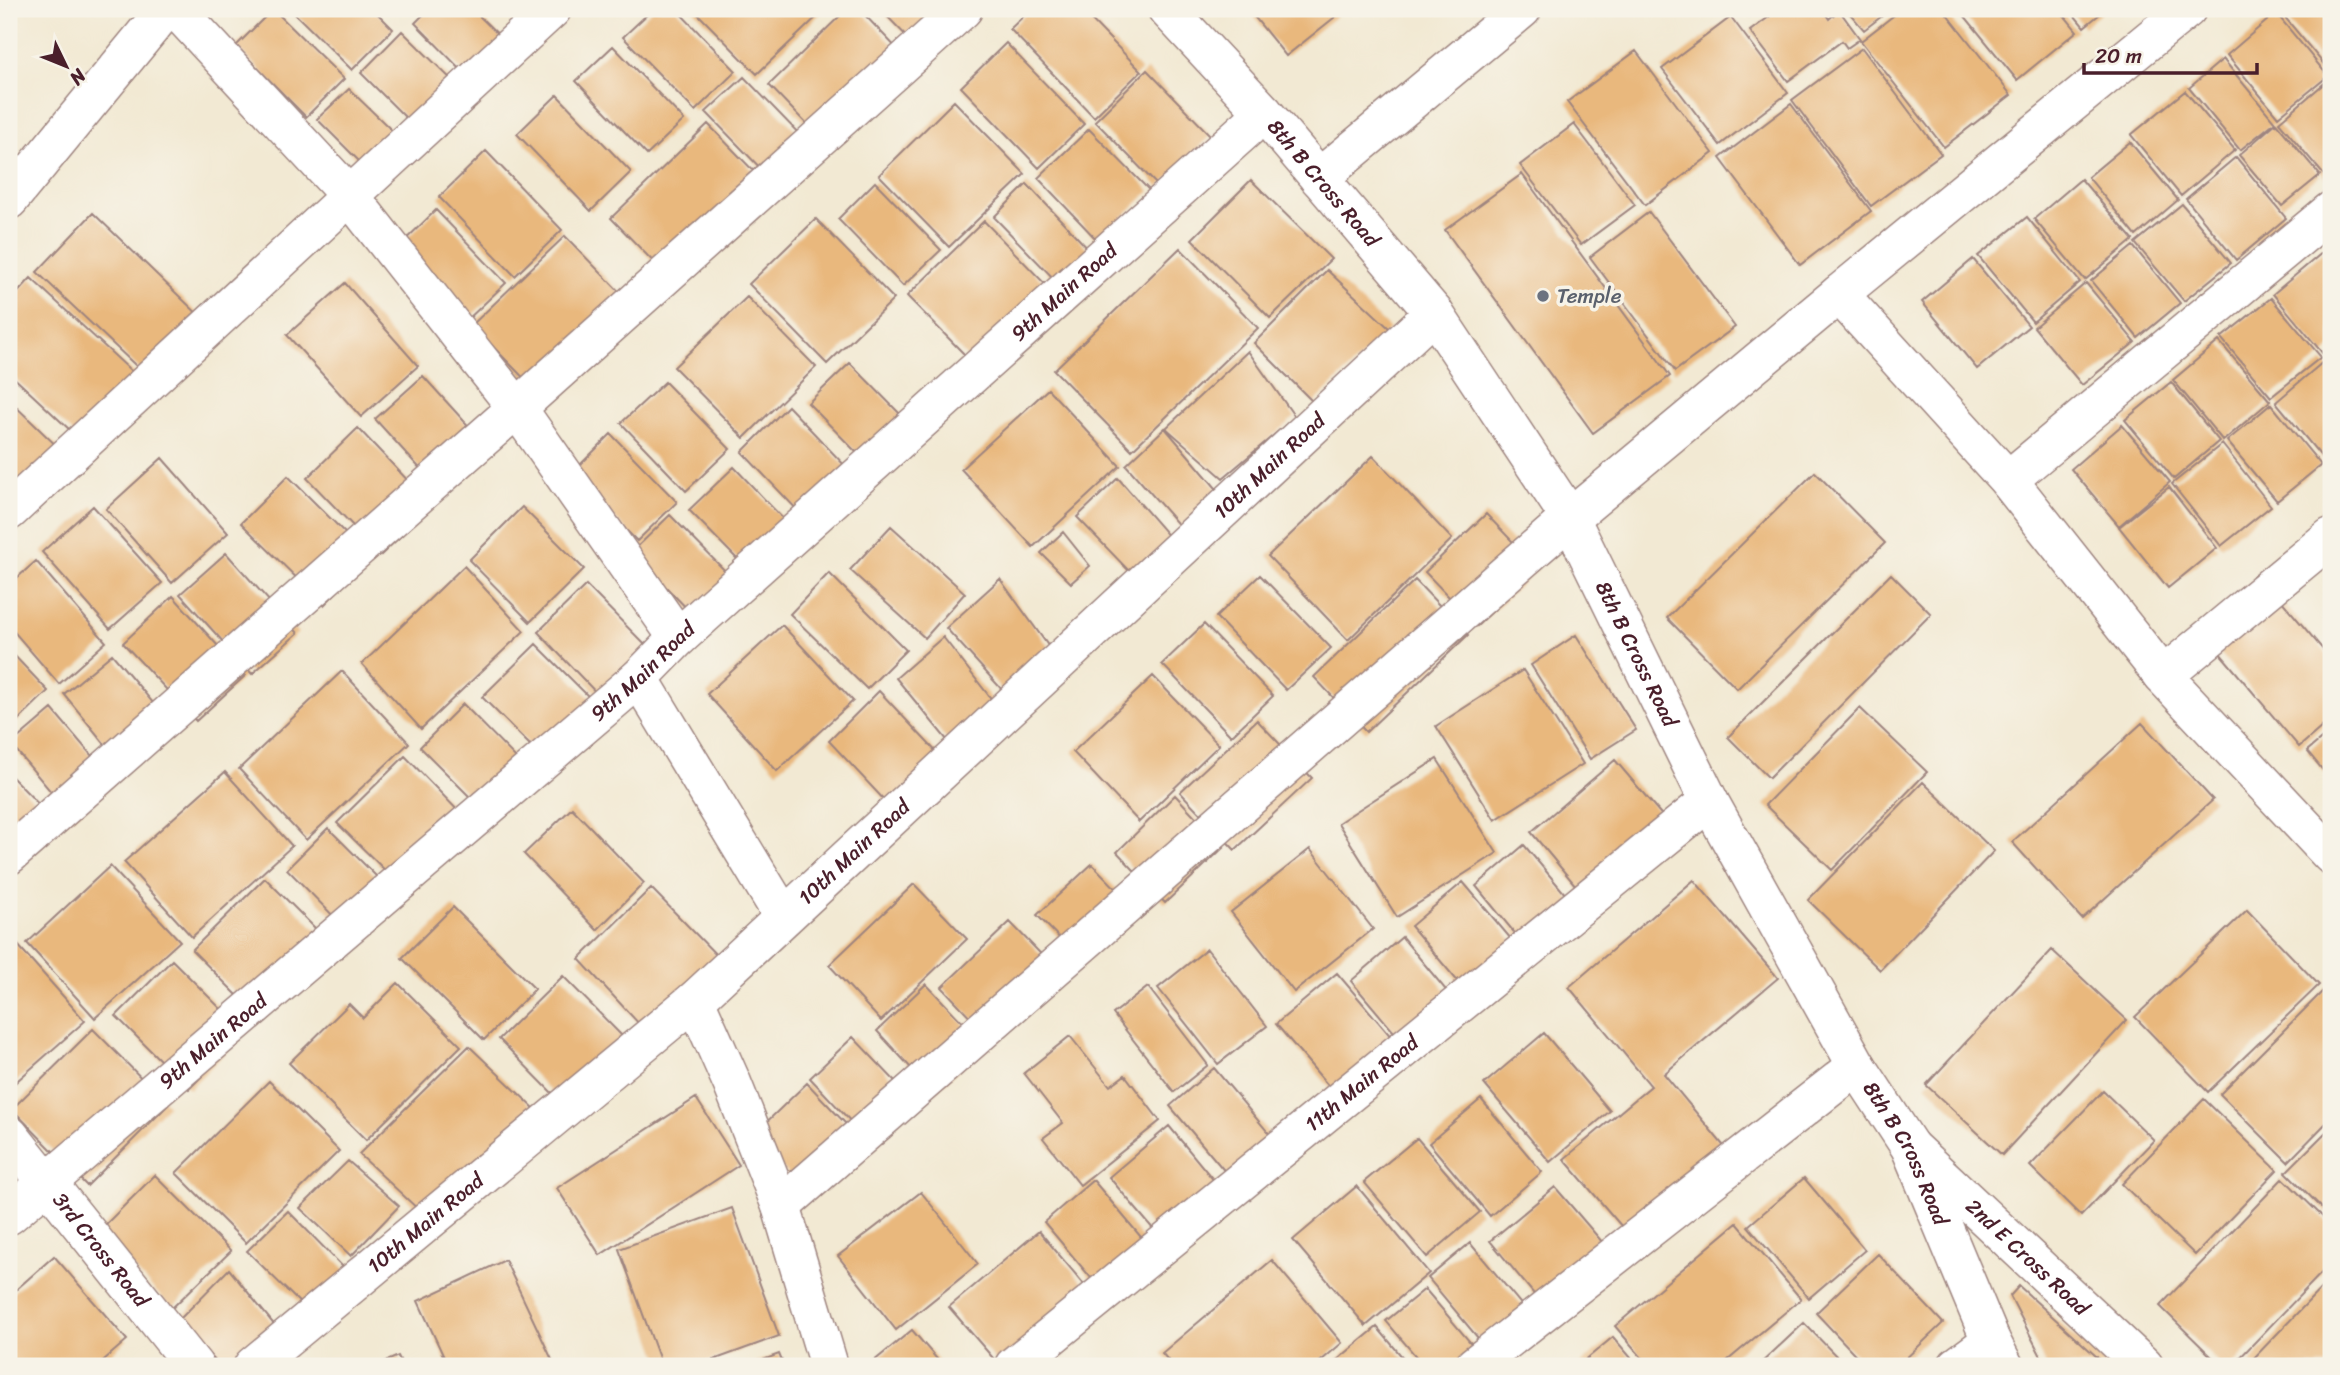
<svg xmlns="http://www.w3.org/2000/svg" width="2340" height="1375" viewBox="0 0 2340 1375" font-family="Sriracha,sans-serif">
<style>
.building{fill:#e9b87d}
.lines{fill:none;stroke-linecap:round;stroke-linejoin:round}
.minor-casing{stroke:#9e847f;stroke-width:41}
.tertiary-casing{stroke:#9e847f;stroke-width:41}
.minor{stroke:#fff;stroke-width:38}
.tertiary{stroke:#fff;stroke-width:38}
.worship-dot{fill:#6b7280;stroke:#f7f3e8;stroke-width:2.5}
.labels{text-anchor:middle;stroke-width:7;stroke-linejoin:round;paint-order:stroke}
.street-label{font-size:21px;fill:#4a1f2b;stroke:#f7f3e8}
.worship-label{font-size:21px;fill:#5b616d;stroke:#f7f3e8;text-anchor:start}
</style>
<rect width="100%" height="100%" fill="#f7f3e8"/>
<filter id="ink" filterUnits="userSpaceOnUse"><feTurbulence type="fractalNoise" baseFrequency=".0143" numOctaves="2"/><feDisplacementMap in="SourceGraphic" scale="14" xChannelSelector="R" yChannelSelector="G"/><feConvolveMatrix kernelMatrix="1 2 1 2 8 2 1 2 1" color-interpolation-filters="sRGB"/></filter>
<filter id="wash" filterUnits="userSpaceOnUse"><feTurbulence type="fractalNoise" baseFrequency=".00686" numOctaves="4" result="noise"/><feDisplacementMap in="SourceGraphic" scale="28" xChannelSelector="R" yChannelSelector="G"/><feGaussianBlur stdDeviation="1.57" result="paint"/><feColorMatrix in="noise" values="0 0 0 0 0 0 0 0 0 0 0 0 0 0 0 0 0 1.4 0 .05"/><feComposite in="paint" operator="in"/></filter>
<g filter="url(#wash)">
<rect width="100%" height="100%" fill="#f2e9d3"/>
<g id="blocks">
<path class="building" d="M273,9l71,70 -38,38 -70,-71z
M290,9h83l20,20 -41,41z
M429,9h43l38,37 -36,37 -59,-60z
M653,9h23l60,62 -41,40 -72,-74z
M693,9h132l-68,65z
M847,9h12l46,48 -84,82 -52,-54z
M880,9h87l-44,44z
M1031,9h50l60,62 -47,46 -84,-88z
M1248,9h97l-59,47z
M1775,9h47l7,10 10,-9 21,29 -13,9 -5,-7 -54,40 -38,-50 27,-20z
M1846,9h45l-27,21z
M1902,9h41l68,86 -67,52 -83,-106z
M1959,9h100l18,22 -60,49z
M2069,9h37l-22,18z
M2278,9h53v64z
M2276,13l52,63 -50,41 -51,-62z
M1731,17l57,76 -68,52 -58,-76z
M402,31l61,60 -42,42 -60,-60z
M1006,43l78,81 -45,44 -78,-81z
M613,46l71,74 -37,35 -71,-74z
M1862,48l79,106 -70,52 -79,-106z
M1636,51l77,102 -68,52 -78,-103z
M2223,59l52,63 -35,28 -51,-62z
M1147,70l64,66 -52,51 -64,-66z
M744,77l62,64 -36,37 -64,-66z
M2327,81l4,5v93l-2,2 -50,-59z
M349,89l58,56 -32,32 -58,-58z
M2185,91l50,59 -54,46 -50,-61z
M557,95l74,77 -40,39 -74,-77z
M954,101l71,73 -76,73 -70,-72z
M1791,104l80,107 -71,54 -80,-107z
M2276,123l44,52 -38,31 -43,-51z
M708,124l61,63 -97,94 -61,-63z
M1574,124l61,81 -54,40 -61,-80z
M1089,129l61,62 -52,50 -60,-63z
M2130,142l48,58 -42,36 -48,-59z
M486,151l76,79 -47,46 -76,-79z
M2236,157l50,61 -50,42 -50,-61z
M1522,174l148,202 -77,57 -148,-203z
M2081,179l52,61 -48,40 -51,-61z
M1251,180l80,79 -61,59 -78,-79z
M875,182l66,68 -38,36 -65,-67z
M1027,184l65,69 -32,32 -66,-68z
M2182,204l49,59 -47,38 -49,-58z
M436,210l70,73 -41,39 -70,-72z
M1649,212l86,115 -60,44 -85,-114z
M93,213l114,110 -55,58 -115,-109z
M2027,217l53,65 -47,40 -55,-66z
M816,219l78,80 -67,65 -78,-80z
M984,221l63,65 -77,74 -63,-64z
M565,236l73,75 -93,89 -73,-75z
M2133,246l47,57 -42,35 -47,-57z
M1180,248l78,80 -126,122 -78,-80z
M2323,252l8,11v85l-7,7 -51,-61z
M1973,259l56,67 -52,43 -55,-67z
M1327,270l63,59 -76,74 -60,-60z
M31,278l112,104 -58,62 -76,-71v-71z
M345,283l73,83 -57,51 -74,-82z
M2086,283l49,59 -53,43 -48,-58z
M747,297l69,70 -72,71 -70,-71z
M2271,298l50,59 -50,40 -50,-59z
M2219,341l51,60 -47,40 -50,-61z
M1248,351l47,66 -72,61 -57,-50z
M2323,362l8,9v85l-6,5 -49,-59z
M850,363l55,56 -42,40 -55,-56z
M423,376l70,77 -48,43 -70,-77z
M665,382l65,67 -44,42 -65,-68z
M2171,382l48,59 -45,38 -49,-59z
M1048,389l72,77 -87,81 -72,-78z
M9,400l56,54 -56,59z
M2271,404l50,61 -44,36 -50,-60z
M788,406l61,64 -46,46 -61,-64z
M2122,425l48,57 -51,44 -48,-57z
M358,428l74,78 -51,49 -74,-77z
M1165,428l56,66 -38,36 -57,-65z
M611,434l66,68 -40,39 -66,-67z
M2222,444l49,62 -50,40 -49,-62z
M1373,456l79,83 -104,101 -80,-84z
M162,458l66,75 -56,50 -66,-74z
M734,467l53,56 -44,42 -54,-55z
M1815,472l70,71 -148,146 -70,-71z
M288,476l82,82 -46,47 -83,-82z
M1118,478l54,62 -42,32 -53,-55z
M2169,487l48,61 -49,40 -49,-61z
M93,506l69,77 -52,46 -68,-77z
M522,507l62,62 -54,53 -61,-62z
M1486,514l52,54 -61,58 -52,-54z
M670,515l68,69 -39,37 -67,-69z
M891,526l74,67 -40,45 -75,-68z
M1063,532l27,34 -19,17 -30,-30z
M226,553l72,80 -46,41 -72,-80z
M36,561l70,81 -47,42 -50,-58v-41z
M464,566l60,65 -103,98 -59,-65z
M829,573l77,77 -39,39 -77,-75z
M1891,574l40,40 -162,164 -41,-41z
M1260,575l71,73 -45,42 -70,-73z
M1000,579l49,68 -44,46 -59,-65z
M1415,580l53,55 -102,97 -52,-55z
M586,585l68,69 -48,49 -68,-71z
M173,596l72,80 -49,45 -73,-78z
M2281,600l50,59v60l-32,28 -80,-95z
M1204,624l69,72 -42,40 -69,-72z
M782,625l71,76 -76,70 -70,-77z
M1576,635l60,95 -46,29 -59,-94z
M943,637l53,68 -44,41 -56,-68z
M536,644l65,65 -54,53 -65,-65z
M9,650l39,41 -39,38z
M112,654l63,75 -50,40 -61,-75z
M1523,670l60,94 -88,56 -59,-94z
M342,671l67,72 -103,97 -67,-71z
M1153,676l66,69 -80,77 -66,-70z
M879,691l63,67 -54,46 -59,-63z
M463,704l60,61 -43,42 -60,-60z
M1860,708l67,64 -95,98 -67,-65z
M52,709l63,74 -42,35 -62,-74z
M1257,720l55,58 -77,72 -55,-58z
M2142,723l71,77 -131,119 -70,-77z
M2331,731v49l-24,-29z
M405,756l61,63 -66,66 -63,-62z
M1437,759l60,94 -100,64 -59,-94z
M1615,760l56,66 -85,72 -55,-66z
M225,772l67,74 -100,91 -68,-75z
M9,774l50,51 -50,38z
M1923,782l71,69 -114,119 -72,-70z
M1175,795l49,52 -59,56 -48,-51z
M572,808l72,75 -47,47 -73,-76z
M328,828l63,63 -42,41 -62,-63z
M1524,845l52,62 -49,41 -51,-62z
M1310,849l63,80 -79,63 -63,-80z
M1092,864l44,45 -54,52 -45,-46z
M110,866l70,75 -85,77 -68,-75z
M265,878l66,66 -73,72 -66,-66z
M1694,880l84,98 -114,96 63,76 -99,84 -64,-75 87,-73 -82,-99z
M1463,882l59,70 -51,45 -60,-71z
M914,884l53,55 -86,82 -52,-56z
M651,888l72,74 -82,64 -62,-67z
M453,907l82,82 -51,51 -82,-82z
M2247,910l72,75 -111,107 -73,-75z
M1010,922l51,53 -68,66 -51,-54z
M9,935l76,86 -76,67z
M1402,937l58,70 -51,43 -58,-69z
M1207,949l60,77 -49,38 -60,-76z
M2052,950l75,70 -125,135 -76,-70z
M172,960l73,73 -56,56 -73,-73z
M1337,973l61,72 -61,51 -61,-72z
M563,976l62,63 -64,63 -62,-63z
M398,983l63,63 -95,94 -77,-77 60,-59 14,14z
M2331,983v135l-43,44 -68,-68z
M926,984l58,61 -50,48 -57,-62z
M1148,987l60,78 -34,27 -61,-78z
M93,1029l75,76 -81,81 -75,-77z
M1544,1033l66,78 -60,51 -66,-78z
M1070,1036l40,50 15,-11 35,46 -80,64 -37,-47 20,-15 -39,-50z
M853,1037l62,65 -43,42 -62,-66z
M469,1046l67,64 -114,103 -63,-59z
M1214,1068l69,82 -45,37 -68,-81z
M269,1081l70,70 -93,92 -70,-70z
M807,1083l59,62 -56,53 -58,-62z
M2103,1091l51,49 -73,76 -51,-50z
M696,1098l43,67 -139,90 -43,-67z
M1481,1099l61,73 -52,44 -61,-73z
M2204,1099l73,71 -82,85 -73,-71z
M1169,1126l61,74 -59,50 -62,-73z
M2331,1127v90l-45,-45z
M1417,1138l63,74 -53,45 -63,-75z
M348,1161l51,45 -48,50 -51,-48z
M155,1175l76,76 -59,57 -74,-76z
M1804,1178l61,72 -56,48 -61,-72z
M2283,1178l48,47v38l-99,103h-11l-61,-60z
M1093,1180l58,69 -49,42 -58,-69z
M1357,1186l72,87 -63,53 -73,-86z
M1555,1187l54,63 -66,55 -53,-64z
M921,1192l57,72 -82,66 -58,-74z
M732,1208l47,128 -82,30h-35l-43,-117z
M288,1211l61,62 -41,38 -61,-60z
M1737,1223l64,76 -80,67h-72l-34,-40z
M1039,1231l49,58 -89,76 -50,-58z
M1470,1243l60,72 -42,35 -60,-72z
M1878,1254l65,69 -45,43h-32l-50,-53z
M54,1256l73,84 -30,26h-87l-1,-70z
M505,1260l50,106h-107l-30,-65z
M1272,1260l70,83 -27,23h-142l-11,-13z
M229,1269l47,58 -40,39h-16l-42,-45z
M2331,1278v88h-77l-4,-4z
M2019,1286l88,80h-61l-36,-70z
M1425,1289l56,66 -14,11h-43l-38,-45z
M1804,1323l42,43h-88z
M1377,1327l33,39h-80z
M912,1330l31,36h-75z
M1613,1337l25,29h-60z
M779,1354l5,12h-37z
M398,1356l5,10h-27z"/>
</g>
</g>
<g filter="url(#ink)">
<use href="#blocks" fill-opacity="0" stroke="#9e847f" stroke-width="2"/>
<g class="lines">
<g class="minor-casing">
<g id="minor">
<path d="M176,9l173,186 168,213 161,230"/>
<path d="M2187,9l-348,285 169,186 155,196 168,179"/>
<path d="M2008,480l323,-269"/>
<path d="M9,511l543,-502"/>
<path d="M2163,676l168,-139"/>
<path d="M639,678l144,238"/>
<path d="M9,855l508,-447 446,-399"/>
<path d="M695,1000l37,83 49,123 48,160"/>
<path id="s1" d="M9,1135l185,231"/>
<path id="s2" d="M1910,1147l234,219"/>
<path d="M781,1206l789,-688 269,-224"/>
<path id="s3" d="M9,1215l630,-537 39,-40 586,-525"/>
<path id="s4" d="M253,1366l442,-366 739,-687"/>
<path id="s5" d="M1014,1366l695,-565"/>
<path d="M1474,1366l383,-300"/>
<path d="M1957,1366l34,-25"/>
</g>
</g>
<g class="tertiary-casing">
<g id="tertiary">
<path id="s6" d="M1167,9l97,104 170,200 136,205 139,283 148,265 53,81 81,194 13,25"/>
<path d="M1319,178l203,-169"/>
<path d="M9,200l157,-191"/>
</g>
</g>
<use href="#minor" class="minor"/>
<use href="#tertiary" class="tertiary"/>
</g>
</g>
<circle class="worship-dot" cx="1543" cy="296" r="7"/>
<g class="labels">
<g class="street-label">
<text dy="7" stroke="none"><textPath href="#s6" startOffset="234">8th B Cross Road</textPath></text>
<text dy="7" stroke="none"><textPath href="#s3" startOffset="1402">9th Main Road</textPath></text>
<text dy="7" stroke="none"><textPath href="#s4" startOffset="1358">10th Main Road</textPath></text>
<text dy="7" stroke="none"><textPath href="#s6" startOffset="802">8th B Cross Road</textPath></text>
<text dy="7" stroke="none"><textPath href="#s3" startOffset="835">9th Main Road</textPath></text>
<text dy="7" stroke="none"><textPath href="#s4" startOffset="791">10th Main Road</textPath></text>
<text dy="7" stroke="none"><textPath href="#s3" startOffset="268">9th Main Road</textPath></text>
<text dy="7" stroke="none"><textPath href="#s5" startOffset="448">11th Main Road</textPath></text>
<text dy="7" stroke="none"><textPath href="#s6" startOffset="1370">8th B Cross Road</textPath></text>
<text dy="7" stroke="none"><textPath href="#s4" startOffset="224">10th Main Road</textPath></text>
<text dy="7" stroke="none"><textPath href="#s1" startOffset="147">3rd Cross Road</textPath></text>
<text dy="7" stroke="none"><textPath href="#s2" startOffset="161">2nd E Cross Road</textPath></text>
</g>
<g class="worship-label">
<text x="1557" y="303">Temple</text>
</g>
</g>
<rect width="2340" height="1375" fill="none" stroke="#f7f3e8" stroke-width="35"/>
<g transform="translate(66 66) rotate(133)" stroke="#f7f3e8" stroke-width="5" paint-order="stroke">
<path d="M0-5L12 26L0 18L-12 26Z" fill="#4a1f2b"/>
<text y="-10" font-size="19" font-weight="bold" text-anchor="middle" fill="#4a1f2b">N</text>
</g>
<path d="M2084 63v10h173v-10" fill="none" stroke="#4a1f2b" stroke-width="3.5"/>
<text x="2095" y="63" font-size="21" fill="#4a1f2b" stroke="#f7f3e8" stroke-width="5" paint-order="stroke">20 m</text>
</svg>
